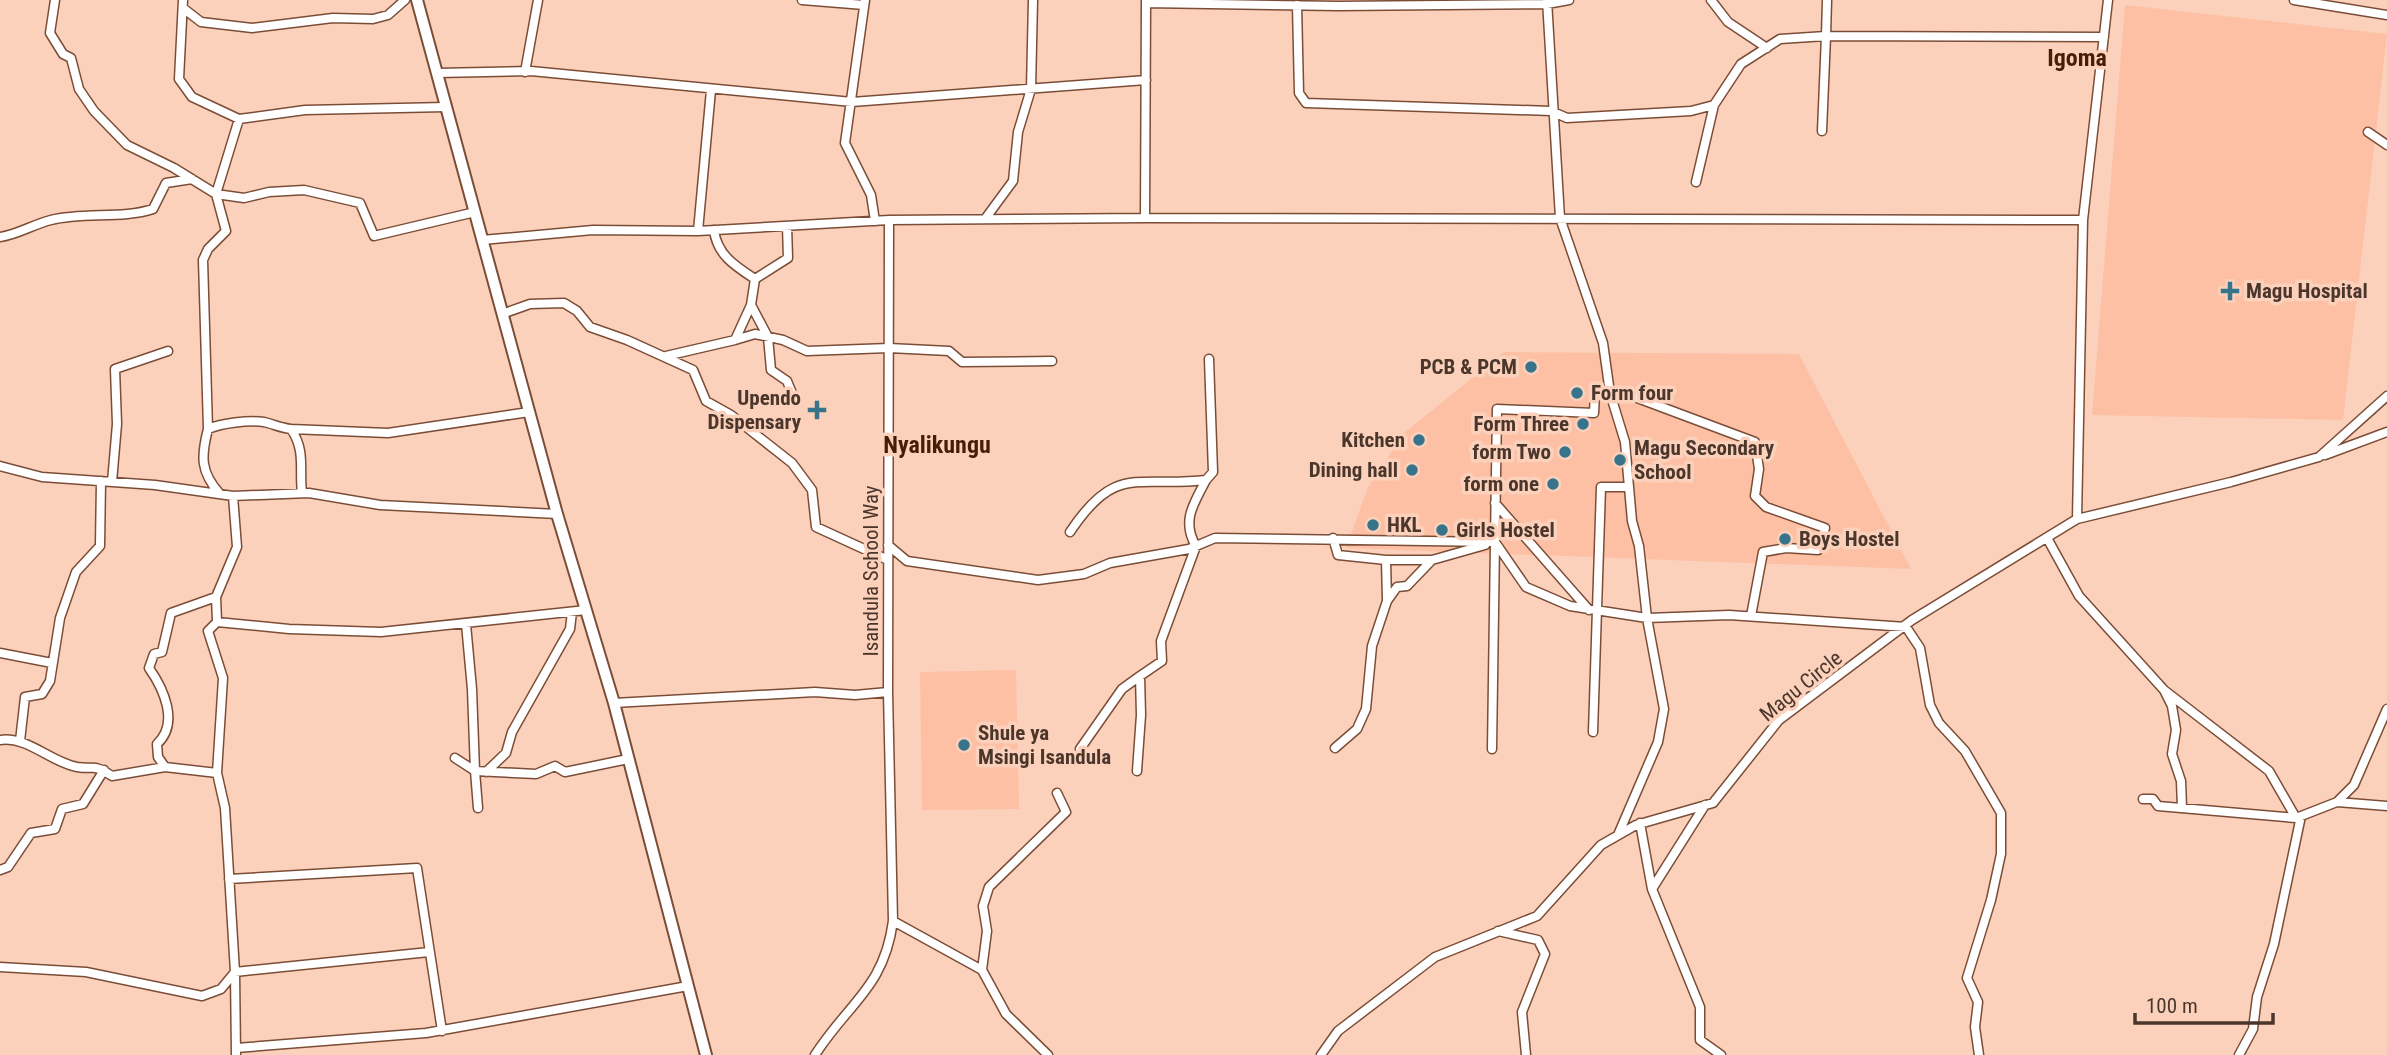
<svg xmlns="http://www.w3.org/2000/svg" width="2387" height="1055" viewBox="0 0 2387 1055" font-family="'Roboto Condensed',sans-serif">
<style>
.built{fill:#fdc0a4}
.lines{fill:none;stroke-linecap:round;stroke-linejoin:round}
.street-casing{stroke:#7b4d37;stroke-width:11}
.secondary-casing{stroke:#7b4d37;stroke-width:14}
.street{stroke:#fff;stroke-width:8}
.secondary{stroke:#fff;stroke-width:10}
.poi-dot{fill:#37738a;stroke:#fcd1bc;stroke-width:2.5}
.labels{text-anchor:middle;stroke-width:7;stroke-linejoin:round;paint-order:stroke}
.poi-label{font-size:21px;font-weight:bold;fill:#4b362c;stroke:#fcd1bc;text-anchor:start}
.street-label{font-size:21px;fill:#4b362c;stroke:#fcd1bc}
.quarter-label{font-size:24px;font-weight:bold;fill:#461e07;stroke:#fcd1bc}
</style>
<rect width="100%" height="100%" fill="#fcd1bc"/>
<path class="built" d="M2125,5l262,29 -44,386 -251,-5z
M1504,352l295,2 112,215 -565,-21 22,-61 36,-54z
M1016,670l3,139 -97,1 -2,-138z"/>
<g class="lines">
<g class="street-casing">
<path id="street" d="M55,0l-5,33 13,21 8,4 8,31 15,22 33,34 47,23 42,26 28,4 25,-6 35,-2 56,13 14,33 101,-24
M183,0l-4,79 13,18 47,22 66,-9 141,-3
M802,0l62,5
M865,0l-20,143 26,52 4,26
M1547,0l13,218 43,125 7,50 15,49 7,79 7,25 8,72 17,91 -6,33 -40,93
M1711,0l17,22 39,26
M1827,0l-1,36 278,1
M2294,0l93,15
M1146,3l192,3 209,-2 22,-4
M1297,5l2,88 7,10 245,8 16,7 124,-7 23,-6 27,-41 39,-25 46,-3 -4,95
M183,8l18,14 51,6 81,-10 40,1 15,-4 17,-15
M525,72l13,-72
M437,73l94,-2 321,31 294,-22
M2368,132l19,13
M1696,182l18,-77
M1145,218l1,-218
M985,219l28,-38 5,-49 13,-43 2,-89
M714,230c3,25 21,36 41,49
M698,231l13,-141
M0,237c17,-2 34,-13 51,-17 33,-8 72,-1 102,-11l13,-26 26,-4
M482,240l111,-10 105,1 191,-11 256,-2 938,2 25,-220
M751,305l17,32 3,33 16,11 7,17
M502,314l28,-10 34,-1 13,8 13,16 37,13 66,30 13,31 25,14 61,48 20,27 4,37 72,33
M735,340l20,-6 28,6 24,11 82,-3 60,3 13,11 90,-1
M666,356l69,-16 16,-35 4,-26 33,-21 -1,-32
M208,429l-5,-169 5,-11 18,-18 -10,-37 23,-75
M291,429l97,4 141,-21
M2325,455l62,-23
M0,466l42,11 113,8 78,11 76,-3 71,12 177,9
M112,482l5,-58 -2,-55 53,-18
M220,494c-20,-22 -19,-38 -12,-65 14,-6 40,-9 56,-7 9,2 17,6 27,7 15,22 8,40 11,64
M233,496l4,51 -21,50 1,25 -9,9 15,47 -6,95 8,35 10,164 1,83
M1495,503l94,107
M2077,519l154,-37 88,-25 68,-61
M1070,532c46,-69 66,-44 136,-52l7,-8 -4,-113
M1333,538l5,17 48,5 1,41 -15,45 -6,63 -9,20 -22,19
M2047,538l32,58 85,94 8,16 4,24 -4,24 9,27 1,27
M1495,542l2,-133 97,4 1,-20h29l131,49 4,27 -4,27 11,11 59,21 -7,22 -32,-2 -23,4 -12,64
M888,545l19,16 131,19 46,-6 26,-11 79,-14 26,-11 280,4
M1386,560h46
M1387,601l10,-14 10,-1 25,-26 53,-15
M217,622l72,7 92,3 205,-22
M466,624l6,65 3,82 61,3 19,-8 10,6 63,-13
M0,653l52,10
M2164,690l105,81 27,47
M614,703l201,-11 40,3 33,-3
M1593,732l8,-245h28
M0,740c28,-4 50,22 77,27 19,3 15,-4 35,9l53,-9 52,6
M20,741l5,-44 17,-3 8,-13 10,-63 16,-46 24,-26 1,-65
M1080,749l42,-60 18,-13
M1492,749l3,-207 31,45 44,19 77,12 82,-3 177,12 14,21 10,57 9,18 26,28 36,62v41l-10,46 -24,78 11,24 -3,25 4,28
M455,758l20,13 3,37
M165,767l-7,-10 -1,-13c23,-21 6,-56 -8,-76l5,-14 8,-2 9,-39 45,-16
M1137,771l4,-56 -1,-39 22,-15 -1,-20 35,-95c-15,-25 -2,-43 10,-66
M486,772l20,-19 6,-21 58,-103 2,-17
M2143,799h10l5,7 138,12 41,-16 50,4
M2337,802l17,-17 33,-76
M1705,805l-53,84 48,118v33l21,15
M1640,823l12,66
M0,870l8,-3 23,-34 24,-4 7,-20 21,-5 21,-34
M229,879l188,-11 25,163
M893,921l89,49 24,44 42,41
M1498,931l40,9 7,14 -23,58 4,43
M0,967l86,5 116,24 19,-7 14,-17 194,-20
M982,970l5,-39 -4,-25 6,-19 77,-75 -9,-19
M236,1048l190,-15 262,-47
M815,1055c34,-53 69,-67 78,-134l-5,-229 1,-472
M1321,1055l17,-24 97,-74 102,-41 64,-71 35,-20 77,-22 66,-83 133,-100 165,-101 6,-299
M2239,1055l14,-26 4,-32 17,-53 27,-128"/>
</g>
<g class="secondary-casing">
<path id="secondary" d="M417,0l140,514 57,189 92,352"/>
</g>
<use href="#street" class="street"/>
<use href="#secondary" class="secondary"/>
</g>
<g class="poi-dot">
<path d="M2226.5 280.5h7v7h7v7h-7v7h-7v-7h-7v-7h7z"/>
<circle cx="1531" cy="367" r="7"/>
<circle cx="1577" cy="393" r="7"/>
<path d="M813.5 399.5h7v7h7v7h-7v7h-7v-7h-7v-7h7z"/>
<circle cx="1583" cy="424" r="7"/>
<circle cx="1419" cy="440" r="7"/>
<circle cx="1565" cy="452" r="7"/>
<circle cx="1620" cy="460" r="7"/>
<circle cx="1412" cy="470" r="7"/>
<circle cx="1553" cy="484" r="7"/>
<circle cx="1373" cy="525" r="7"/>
<circle cx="1442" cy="530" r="7"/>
<circle cx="1785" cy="539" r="7"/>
<circle cx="964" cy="745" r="7"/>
</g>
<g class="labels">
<g class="poi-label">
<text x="2246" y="298">Magu Hospital</text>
<text x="1517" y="374" text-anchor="end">PCB &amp; PCM</text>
<text x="1591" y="400">Form four</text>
<text x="801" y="405" text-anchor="end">Upendo<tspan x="801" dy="24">Dispensary</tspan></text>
<text x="1569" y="431" text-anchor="end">Form Three</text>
<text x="1405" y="447" text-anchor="end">Kitchen</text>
<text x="1634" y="455">Magu Secondary<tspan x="1634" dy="24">School</tspan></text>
<text x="1551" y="459" text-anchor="end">form Two</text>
<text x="1398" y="477" text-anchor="end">Dining hall</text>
<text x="1539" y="491" text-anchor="end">form one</text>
<text x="1387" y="532">HKL</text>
<text x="1456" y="537">Girls Hostel</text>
<text x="1799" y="546">Boys Hostel</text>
<text x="978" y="740">Shule ya<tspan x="978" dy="24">Msingi Isandula</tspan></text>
</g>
<g class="street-label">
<text transform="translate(871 571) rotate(-90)" y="7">Isandula School Way</text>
<text transform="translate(1801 686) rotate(-39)" y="7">Magu Circle</text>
</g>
<g class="quarter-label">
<text x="2077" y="66">Igoma</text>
<text x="937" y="453">Nyalikungu</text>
</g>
</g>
<path d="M2135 1013v10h138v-10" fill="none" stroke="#4b362c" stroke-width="3.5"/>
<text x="2146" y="1013" font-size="21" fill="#4b362c" stroke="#fcd1bc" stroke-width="5" paint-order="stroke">100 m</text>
</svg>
